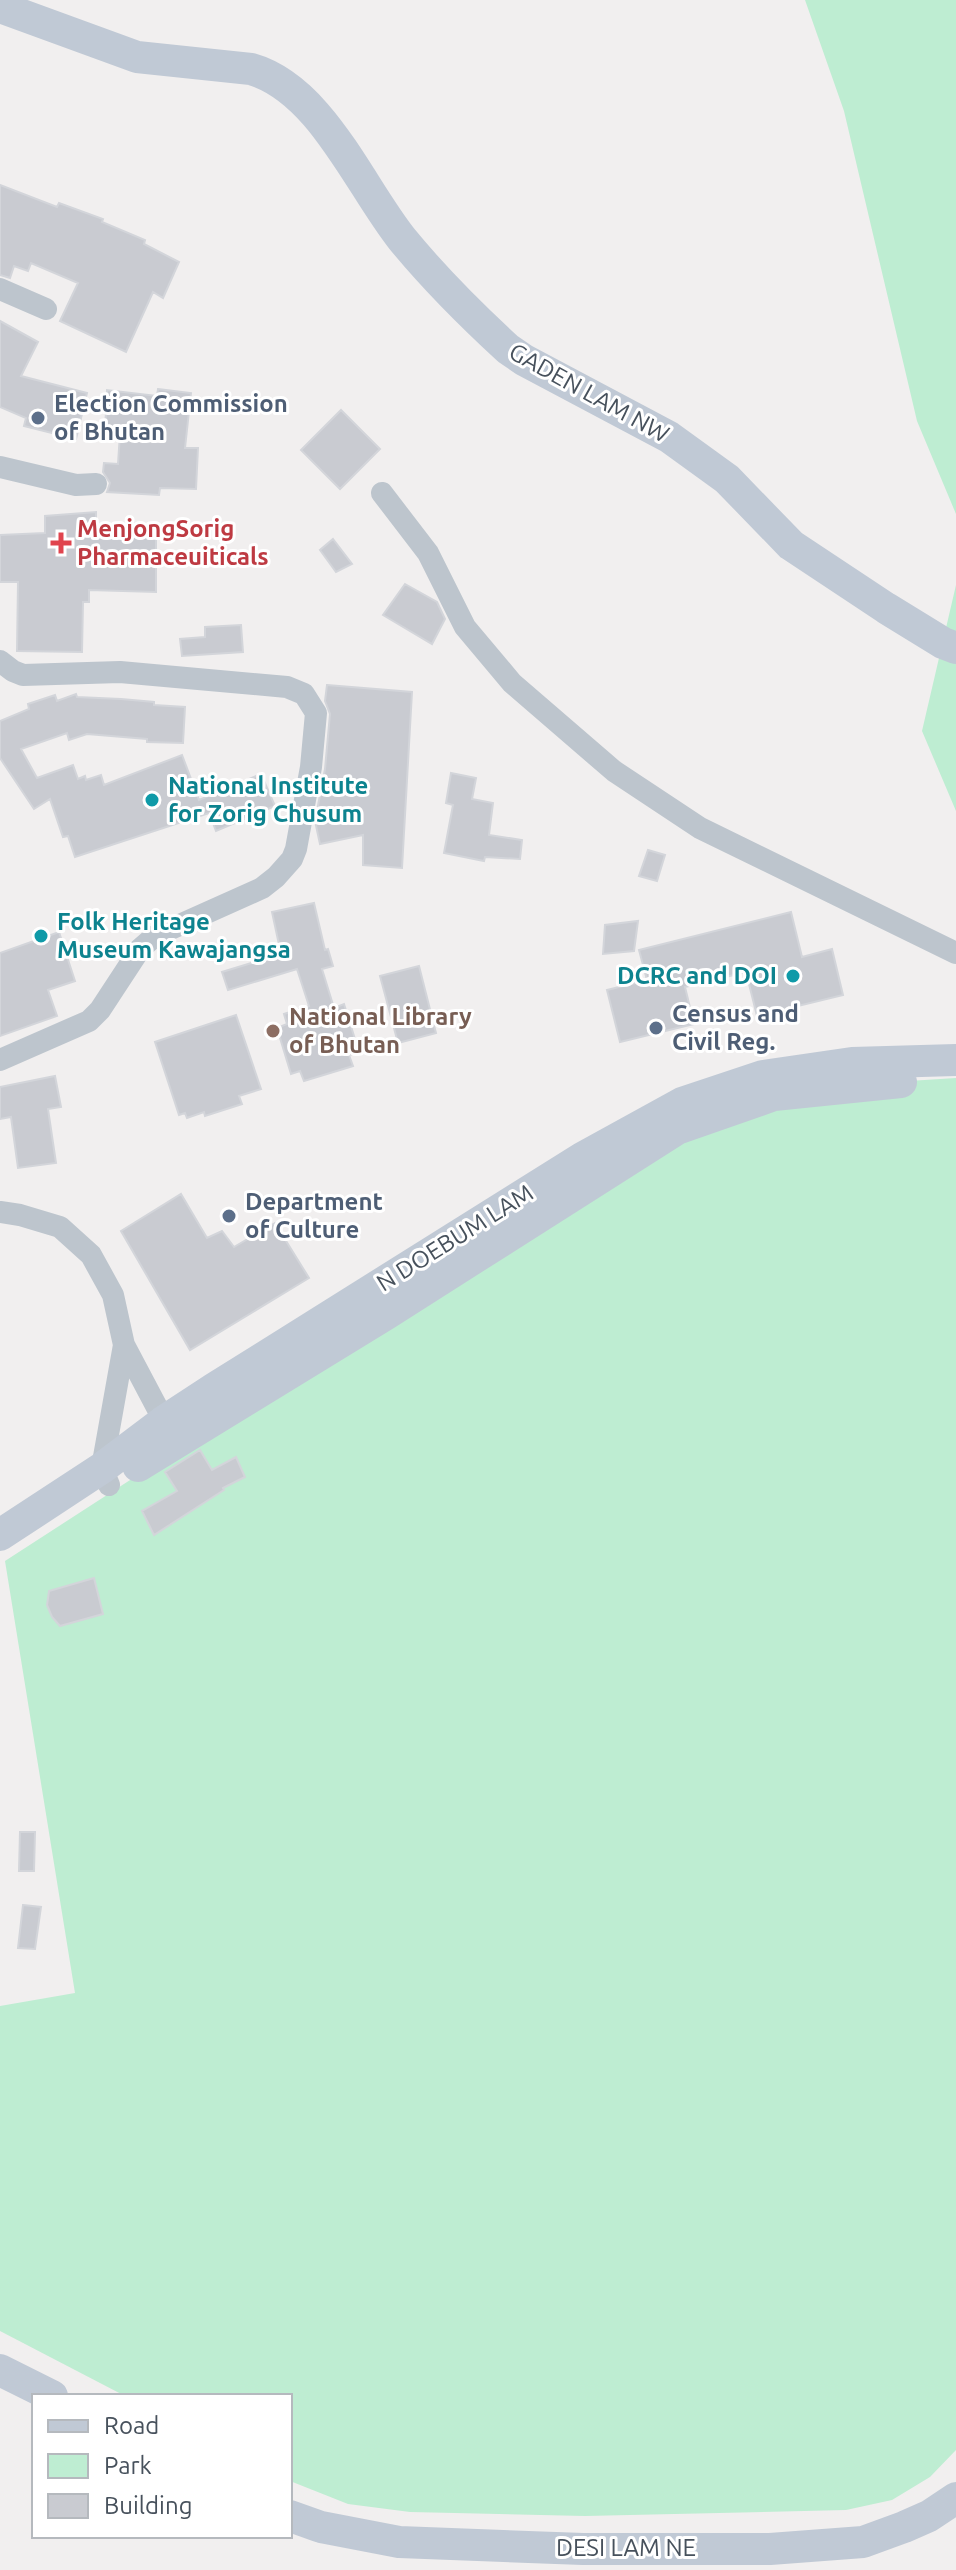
<svg xmlns="http://www.w3.org/2000/svg" width="956" height="2570" viewBox="0 0 956 2570" font-family="Ubuntu,sans-serif">
<style>
.green{fill:#beedd2}
.building{fill:#c9cbd1;stroke:#d3d5da;stroke-width:2}
.lines{fill:none;stroke-linecap:round;stroke-linejoin:round}
.minor{stroke:#bdc5cd;stroke-width:22}
.secondary{stroke:#c0c9d5;stroke-width:32}
.service-dot{fill:#5c6f8a;stroke:#fff;stroke-width:3}
.health-dot{fill:#e0444e;stroke:#fff;stroke-width:3}
.culture-dot{fill:#0f9aa8;stroke:#fff;stroke-width:3}
.education-dot{fill:#8d6e63;stroke:#fff;stroke-width:3}
.labels{text-anchor:middle;stroke-width:6;stroke-linejoin:round;paint-order:stroke}
.street-label{font-size:24px;fill:#47515c;stroke:#fff}
.service-label{font-size:24px;font-weight:bold;fill:#4e5e75;stroke:#fff;text-anchor:start}
.health-label{font-size:24px;font-weight:bold;fill:#be3a42;stroke:#fff;text-anchor:start}
.culture-label{font-size:24px;font-weight:bold;fill:#0d838f;stroke:#fff;text-anchor:start}
.education-label{font-size:24px;font-weight:bold;fill:#785e54;stroke:#fff;text-anchor:start}
</style>
<rect width="100%" height="100%" fill="#f1efef"/>
<path class="green" d="M805,0h151v514l-39,-93 -73,-310z
M956,585v226l-34,-80z
M956,1078v1372l-26,27 -38,23 -46,10 -261,6 -175,-4 -62,-8 -58,-23v-85h-165l-125,-65v-325l75,-13 -70,-432 652,-422 141,-51z"/>
<path class="building" d="M0,185l57,22 2,-4 44,16 -1,3 43,18 -1,4 35,18 -16,36 -10,-6 -27,60 -66,-31 18,-38 -47,-20 -3,8 -14,-5 -4,12 -10,-3z
M0,321l38,21 -17,34 66,17 -11,46 -52,-13 2,-8 -26,-11z
M158,389l33,4 -6,55h13l-2,41 -36,-1 -1,7 -52,-3 3,-9 -7,-11 1,-9 14,1 2,-31 -15,-2 2,-41 50,6z
M341,410l39,39 -40,40 -39,-39z
M96,512v18l60,4v58l-67,-2v12h-6l-1,50 -65,-1 1,-69h-18v-47l45,-2v-17z
M333,539l19,25 -16,8 -16,-22z
M405,584l32,18 8,17 -13,25 -49,-29z
M241,625l2,27 -61,4 -2,-17 25,-2v-10z
M327,685l85,7 -10,176 -39,-3v-30l-43,9 -5,-23 10,-52 5,-55 -5,-13z
M76,694l1,3 44,2 33,3v3l31,2 -2,36 -36,-1v-3l-60,-5 -18,6 -2,-7 -46,16 16,29 36,-13 5,14 7,-3 1,4 15,-5 3,10 78,-30 17,45 62,-26 14,32 -59,25 -7,-18 -134,44 -7,-21 -5,1 -13,-38 -16,10 -34,-51v-37l29,-12 -1,-5 27,-9 2,6z
M451,773l25,5 -4,21 21,4 -4,32 33,5 -2,19 -35,-2 -1,4 -40,-8 9,-48 -7,-2z
M648,850l17,5 -8,26 -18,-5z
M314,903l11,47 3,-1 5,17 -11,3 12,39 10,-4 15,48 -10,3 4,11 -49,15 -4,-10 -9,3 -14,-46 10,-4 -3,-10 25,-8 -12,-37 -69,21 -6,-18 59,-18 -9,-42z
M791,912l11,45 30,-8 11,46 -86,21 -11,-44 -61,15 9,37 -74,18 -13,-52 40,-10 -8,-30z
M638,921l-4,30 -31,3 2,-29z
M59,932l16,49 -27,9 9,26 -57,20v-83z
M419,966l17,67 -38,10 -18,-67z
M236,1015l25,74 -22,7 3,8 -37,12 -1,-4 -17,6 -2,-5 -6,2 -24,-73z
M55,1076l6,31 -13,2 8,54 -38,5 -7,-51 -11,2v-32z
M181,1194l26,44 15,-7 12,16 41,-24 34,55 -119,72 -69,-119z
M200,1450l12,20 24,-13 9,20 -22,11 1,2 -70,45 -12,-24 35,-20 -12,-19z
M94,1578l9,36 -43,12 -8,-9 -5,-12 2,-14z
M20,1832h15l-1,39h-15z
M23,1905l18,2 -6,42 -17,-1z"/>
<g class="lines">
<path class="minor" d="M0,289l46,20
M0,467l76,18 20,-1
M382,493l46,60 37,74 47,56 102,88 86,57 256,125
M0,661l13,10 10,4 97,-3 167,15 17,7 12,19 -5,54 -15,82 -4,10 -16,18 -14,11 -107,48 -15,13 -40,61 -11,11 -89,39
M0,1212l20,3 40,12 31,28 22,40 11,50 46,87
M109,1485l-7,-17 22,-123"/>
<path class="secondary" d="M0,7l137,50 114,12c70,20 108,116 151,170 32,39 69,76 106,110l16,11 145,77 58,42 64,66 95,63 57,35 13,5
M138,1466l248,-152 291,-185 97,-34 127,-13
M0,1535l102,-67 61,-46 52,-34 367,-230 100,-55 81,-27 89,-13 104,-3
M0,2370l52,26
M290,2516l31,11 78,15 184,7h187l93,-7 41,-15 25,-11 27,-18"/>
</g>
<g class="service-dot">
<circle cx="38" cy="418" r="8"/>
<circle cx="656" cy="1028" r="8"/>
<circle cx="229" cy="1216" r="8"/>
</g>
<path class="health-dot" d="M57 531h8v8h8v8h-8v8h-8v-8h-8v-8h8z"/>
<g class="culture-dot">
<circle cx="152" cy="800" r="8"/>
<circle cx="41" cy="936" r="8"/>
<circle cx="793" cy="976" r="8"/>
</g>
<circle class="education-dot" cx="273" cy="1031" r="8"/>
<g class="labels">
<g class="street-label">
<text transform="translate(589 393) rotate(29)" y="8">GADEN LAM NW</text>
<text transform="translate(455 1238) rotate(-32)" y="8">N DOEBUM LAM</text>
<text x="626" y="2556">DESI LAM NE</text>
</g>
<g class="service-label">
<text x="54" y="412">Election Commission<tspan x="54" dy="28">of Bhutan</tspan></text>
<text x="672" y="1022">Census and<tspan x="672" dy="28">Civil Reg.</tspan></text>
<text x="245" y="1210">Department<tspan x="245" dy="28">of Culture</tspan></text>
</g>
<g class="health-label">
<text x="77" y="537">MenjongSorig<tspan x="77" dy="28">Pharmaceuiticals</tspan></text>
</g>
<g class="culture-label">
<text x="168" y="794">National Institute<tspan x="168" dy="28">for Zorig Chusum</tspan></text>
<text x="57" y="930">Folk Heritage<tspan x="57" dy="28">Museum Kawajangsa</tspan></text>
<text x="777" y="984" text-anchor="end">DCRC and DOI</text>
</g>
<g class="education-label">
<text x="289" y="1025">National Library<tspan x="289" dy="28">of Bhutan</tspan></text>
</g>
</g>
<rect x="32" y="2394" width="260" height="144" fill="#ffffff" stroke="#b5b9be" stroke-width="2"/>
<rect x="48" y="2420" width="40" height="12" fill="#c0c9d5" stroke="#b5b9be" stroke-width="2"/>
<text x="104" y="2434" font-size="24" fill="#47515c">Road</text>
<rect x="48" y="2454" width="40" height="24" fill="#beedd2" stroke="#b5b9be" stroke-width="2"/>
<text x="104" y="2474" font-size="24" fill="#47515c">Park</text>
<rect x="48" y="2494" width="40" height="24" fill="#c9cbd1" stroke="#b5b9be" stroke-width="2"/>
<text x="104" y="2514" font-size="24" fill="#47515c">Building</text>
</svg>
